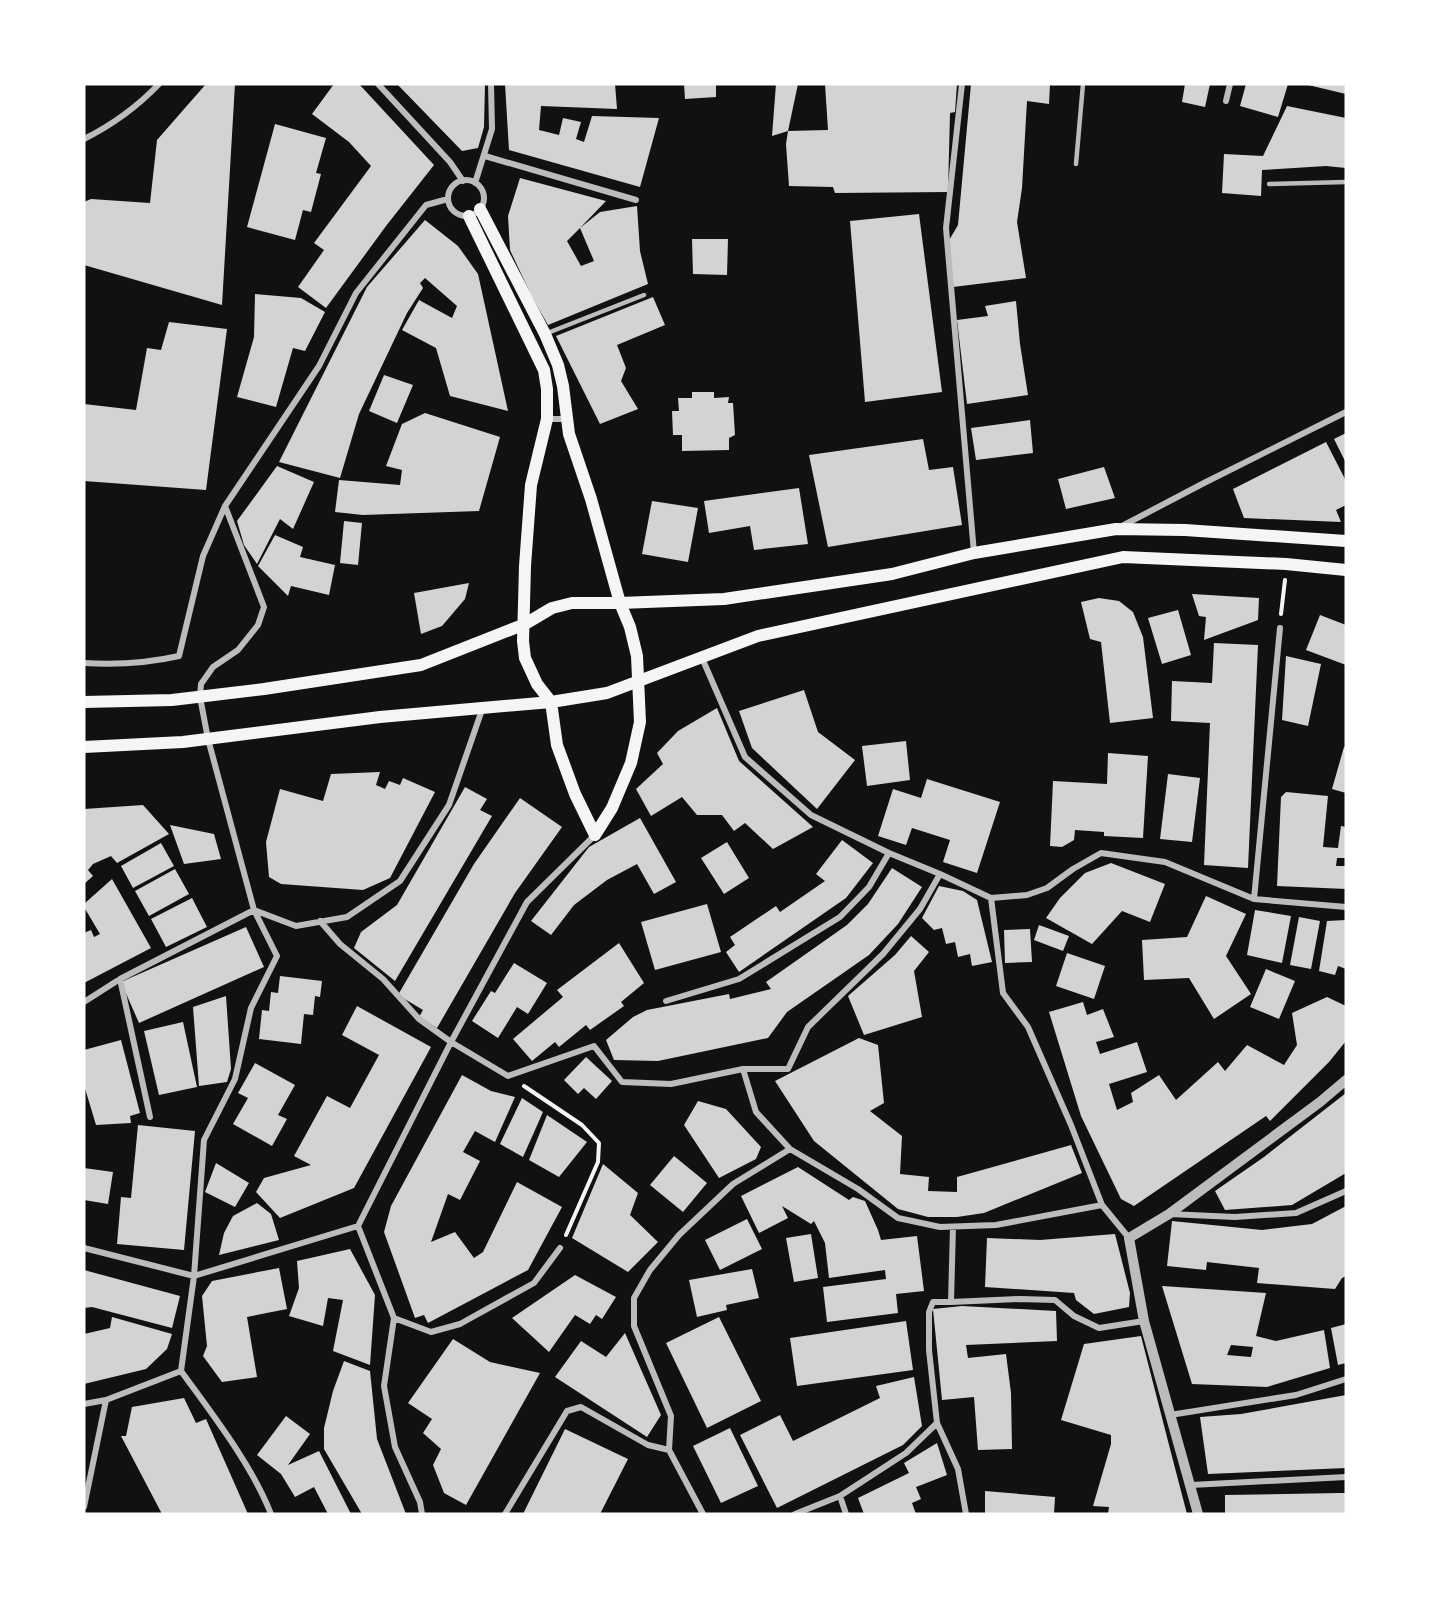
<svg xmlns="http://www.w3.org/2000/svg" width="1430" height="1598" viewBox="0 0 1430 1598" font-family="'Times New Roman',serif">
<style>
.building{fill:#d3d3d3;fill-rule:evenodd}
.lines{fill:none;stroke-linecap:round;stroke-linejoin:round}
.path{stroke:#f5f5f5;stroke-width:4}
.service{stroke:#bcbcbc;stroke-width:4.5}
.minor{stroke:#bcbcbc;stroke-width:6}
.tertiary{stroke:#bcbcbc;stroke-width:10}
.secondary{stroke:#f5f5f5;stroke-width:12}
</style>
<rect width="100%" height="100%" fill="#111"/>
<path class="building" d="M206,84h29l-13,221 -138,-40v-63l7,-3 59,4 7,-63z
M334,84h25l75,81 -48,61 -60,82 -28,-21 26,-37 -10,-7 57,-77 -22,-24 -37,-28z
M397,84h88l-1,43 -6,21 -16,3z
M505,84h110l2,25 -76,-3 -2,24 20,5 4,-17 18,4 -5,17 8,3 8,-26 67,2 -19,69 -131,-37z
M684,84h32v13l-31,2z
M776,84h22l-10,47 -16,5z
M825,84h132l-2,28 -5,1 -2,79 -113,1 -2,-6 -44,-1 -3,-42 2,-13 40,-1z
M971,84h79l-1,20 -22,-3 -5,87 -5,34 9,56 -73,9 -5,-45 10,-17z
M1185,84h25l-5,23 -23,-5z
M1246,84h42l-10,33 -38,-11z
M1308,84h38v10l-38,-9z
M1287,106l59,12v50l-20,-2 -64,4 -1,26 -39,-3 2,-39 39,2z
M275,124l51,14 -10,35 5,1 -10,38 -8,-2 -8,30 -48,-13z
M520,178l86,23 -26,27 20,-16 37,-6 3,45 8,33 -100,41 -16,-28 -22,-47 -2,-34zM580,228l14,33 -13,5 -14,-25z
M919,214l23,178 -77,10 -15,-181z
M425,220l33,26 20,28 30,137 -58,-15 -14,-48 -34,-18 17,-30 33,18 5,-12 -32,-28 -5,5 3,5 -16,25 -48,101 -19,64 -61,-16 88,-175z
M692,239h36l-1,36 -34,-1z
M255,294l46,4 24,14 -20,39 -12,-3 -17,59 -39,-10 17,-60z
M653,297l12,28 -48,20 9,23 -5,13 17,28 -38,15 -44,-88z
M1016,301l4,43 8,51 -61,9 -10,-84 31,-4 -3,-10z
M169,322l58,7 -21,161 -122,-9v-77l52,6 11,-62 14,2z
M384,375l29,10 -16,38 -28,-12z
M692,392h22v6l15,-1 -1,6h5l2,32 -6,3v12l-47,1v-16h-9l-1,-24h7l-1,-13h14z
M425,413l75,24 -21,74 -116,4 -28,-3 4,-32 61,5 2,-15 -16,-4 16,-42z
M1030,420l3,33 -57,7 -5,-32z
M1346,433v30l-12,-24z
M923,439l6,31 24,-3 9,58 -134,22 -19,-92z
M1326,442l20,39v24l-10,5 5,12 -97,-4 -11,-29z
M277,466l37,16 -21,47 -13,-10 -23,45 -13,-19 -7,-24z
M1104,467l11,31 -49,11 -8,-30z
M799,488l9,56 -54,6 -4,-24 -41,7 -5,-32z
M652,501l46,7 -10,54 -46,-8z
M344,521l18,2 -4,42 -18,-2z
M275,535l28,12 -3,10 35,8 -6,30 -38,-9 -3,10 -30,-30z
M469,583l-4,16 -23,27 -21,8 -7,-41z
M1192,594l67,4 -1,22 -54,20 2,-23 -7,-1z
M1099,598l20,3 14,11 10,25 10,81 -43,5 -9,-81 -11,-3 -9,-37z
M1178,610l13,45 -29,9 -14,-46z
M1320,615l26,10v40l-40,-15z
M1214,643l44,2 -10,223 -44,-3 6,-142 -39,-2 1,-40 40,2z
M1286,656l35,8 -13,62 -26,-6z
M804,690l14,42 37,28 -38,49 -65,-61 -13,-37z
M717,708l22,53 74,66 -40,22 -28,-26 -11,8 -12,-16h-25l-15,-18 -31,19 -15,-27 27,-25 -6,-11 21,-22z
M906,741l4,39 -43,6 -5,-40z
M1344,747h2v46l-14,-4z
M1108,753l40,3 -5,82 -39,-2v-4l-29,-2 -1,10 -12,7 -12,-1 3,-65 54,3z
M380,772l-4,13 9,4 4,-8 11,4 3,-7 32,14 -45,86 -27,12 -82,-6 -12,-7 -3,-35 14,-53 43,12 8,-27z
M1168,774l32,4 -8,64 -32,-3z
M927,779l73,23 -23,71 -34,-11 7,-22 -38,-12 -6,17 -28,-9 15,-47 28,9z
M465,787l22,12 -7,11 12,6 -97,165 -41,-33 7,-16 36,-27z
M1286,792l42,4 -5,51 15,1 3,-22 5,1v31h-9l-1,8h10v23l-69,-3 4,-89z
M520,798l42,29 -47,66 -78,135 -18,-11 4,-7 -25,-15 76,-131z
M143,805l26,29 -52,29 -6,-7 -18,8 -5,6 5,6 -9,8v-75z
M640,818l36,64 -22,12 -17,-30 -30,16 -33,25 -23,30 -20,-14 58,-74z
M170,825l44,9 7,25 -37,5z
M842,840l31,23 -27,35 -107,74 -13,-20 9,-7 -5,-8 46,-31 4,6 45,-31 -9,-7z
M727,842l22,36 -25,16 -23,-36z
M161,843l13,23 -41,22 -12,-22z
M1111,863l54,21 -15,38 -28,-11 -30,33 -46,-26 14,-20 25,-25z
M892,868l30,19 -24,37 -29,31 -82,57 -19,26 -110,23 -44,-1 -8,-20 27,-23 14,-7 82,-16 1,5 41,-10 -5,-7 81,-57 21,-21z
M175,869l14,25 -40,22 -14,-25z
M112,879l39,69 -67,35v-50l7,-3 3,7 6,-3 -16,-27v-3z
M939,886l24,5 14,9 15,62 -20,4 -2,-12 -12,3 -3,-15 -9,2 -4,-16 -8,2 -12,-12z
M1206,896l40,18 -20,42 25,38 -37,25 -25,-41 -45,2 -2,-40 45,-3z
M192,898l15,29 -41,20 -15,-28z
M707,904l14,48 -66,18 -14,-48z
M1255,910l36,6 -9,47 -35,-8z
M1299,917l21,4 -9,48 -21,-4z
M1346,920v49l-8,-3 -3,9 -16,-4 8,-50z
M1039,925l30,11 -6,15 -29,-11z
M246,927l18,40 -125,56 -18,-41z
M1030,929l2,33 -27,1 -1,-33z
M911,936l18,16 -15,19 8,46 -58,18 -16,-39 47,-41z
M619,943l25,40 -23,19 3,4 -34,24 -4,-5 -27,22 -4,-5 -23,19 -19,-22 50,-42 -6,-7z
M1067,953l38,13 -11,33 -38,-13z
M514,963l33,20 -19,31 -11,-7 -19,31 -26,-17 19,-30 4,2z
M1266,969l29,12 -16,38 -29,-12z
M280,976l42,5 -2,16 -5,-1 -2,19 -9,-1 -3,30 -42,-5 3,-29 7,1 2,-19 7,1z
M226,996l5,73 -4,13 -28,4 -6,-79z
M1327,997l19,9v35l-17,21 -59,59 -4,-5 -132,90 -13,-7 -40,-83 -32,-104 34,-10 4,13 16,-6 11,28 -18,5 4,12 37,-12 10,30 -38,12 8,26 16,-8 -2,-9 28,-18 17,25 42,-38 7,9 22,-26 37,20 13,-20 -5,-32z
M357,1006l74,41 -77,141 -74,30 -24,-26 8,-14 47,-13 -17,-9 33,-60 23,12 29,-53 -37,-20z
M183,1022l14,65 -38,8 -15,-64z
M859,1038l19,7 6,58 -14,8 32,25 -2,38 29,3 -1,14 29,1v-15l114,-32 11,28 -98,40 -27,4h-29l-30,-8 -84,-68 -39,-60z
M121,1040l19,73 -10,3 1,7 -35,2 -12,-40v-35z
M586,1057l26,24 -16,18 -12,-11 -6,6 -14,-14z
M255,1063l40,22 -17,30 9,4 -15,27 -39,-22 15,-26 -10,-5z
M462,1075l29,16 24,6 -20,45 -20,-11 -12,21 17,9 -20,39 -12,-6 -17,48 24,-10 19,26 9,-6 34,-70 45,25 -34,63 -100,53 -4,-8 -9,3 -31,-86 7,-26z
M1346,1093v80l-54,32 -67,5 -10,-19 49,-34z
M522,1098l21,14 -20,45 -23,-13z
M698,1101l28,8 35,38 -5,12 -37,19 -35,-53z
M547,1115l40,27 -28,35 -30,-17z
M138,1125l57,6 -11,119 -67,-6 4,-47 10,1z
M674,1156l33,27 -24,29 -33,-27z
M216,1163l33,20 -14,24 -30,-15z
M603,1164l35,29 -8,22 28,27 -30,30 -56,-34z
M798,1167l51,33 4,-3 12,4 13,29 3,10 36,-4 7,55 -28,3 2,19 -71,9 -4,-35 63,-8 -1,-9 -56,8 -4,-35 -11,-22 -3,3 -29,-18 6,12 -29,15 -18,-37z
M84,1168l29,4 -5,32 -24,-4z
M257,1203l14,11 8,26 -60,15 5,-22 9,-17z
M1346,1206v70l-4,2 -7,11 -78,-6 2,-15 -52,-6 -1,8 -39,-4 5,-45 90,9 50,-6z
M747,1219l15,30 -42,21 -15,-30z
M811,1234l7,44 -24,4 -8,-44z
M1115,1234l15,59 -1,14 -35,7 -18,-14 -2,-7 -89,-6 2,-49 53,2z
M350,1249l25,46 -5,70 -37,-14 10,-51 -15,-2 -5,28 -34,-10 10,-28 -2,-27z
M279,1268l8,41 -40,8 10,60 -35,5 -19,-26 4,-10 -5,-50 10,-15z
M752,1269l7,29 -33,7 1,5 -30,7 -8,-37z
M84,1270l96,26 -8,32 -80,-21 -8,1z
M575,1275l41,22 -14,22 -6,-4 -6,9 -15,-9 -26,37 -37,-34z
M1162,1286l104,7 -10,43 20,5 48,-11 6,38 -63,19 -75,-3zM1231,1345l22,2 -2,10 -24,-2z
M962,1306l94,5 1,30 -91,4 2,13 38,-4 5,39 1,56 -34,1 -4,-53 -32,3 -9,-91z
M112,1317l60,17 -5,15 -21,20 -62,15v-50l26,-6z
M719,1317l42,84 -54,27 -41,-85z
M906,1321l7,49 -116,16 -7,-48z
M1346,1324v39l-8,2 -7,-37z
M625,1333l36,82 -14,22 -92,-60 26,-36 25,16z
M1141,1336l28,109 18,69h-79l1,-7 -16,-1 18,-62v-9l-50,-15 23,-76z
M453,1339l37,23 50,11 -74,132 -22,-12 -11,-28 8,-16 -18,-16 9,-14 -24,-16z
M344,1361l26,10 7,68 29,75h-44l-38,-65v-21l9,-37z
M914,1377l8,49 -19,19 -126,63 -37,-73 40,-20 13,26 87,-43 -4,-12z
M1346,1395v73l-138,6 -8,-57 41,-3z
M184,1398l12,25 10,-4 42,95h-86l-41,-78h5l6,-29z
M286,1416l24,18 -22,31 31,-14 32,63h-23l-14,-27 -19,10 -14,-23 -24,-19z
M730,1428l28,58 -37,17 -28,-57z
M565,1429l63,30 -28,55h-77z
M937,1443l10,32 -31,12 5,12 -9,4 4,11h-52l-6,-16 51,-25 -5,-10z
M985,1491l70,6 -1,17h-69z
M1340,1493h6v21h-121v-19z"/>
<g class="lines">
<path class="path" d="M1281,614l4,-34
M524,1086l58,39 17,18 -1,19 -32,73"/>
<path class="service" d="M1076,164l7,-80
M1269,184l77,-2
M545,334l99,-39"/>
<path class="minor" d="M378,84l72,78 13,19
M962,84l-16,144 28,325
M1226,101l4,-17
M84,139c28,-14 54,-33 75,-55
M485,156l151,44
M448 198a18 18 0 1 1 36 0a18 18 0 1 1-36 0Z
M475,183l17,-54 -1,-45
M547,419h20
M1122,526l82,-43 142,-71
M702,658l43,99 66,58 78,38 51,21 51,24
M84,663c32,2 64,0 95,-7l24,-100 22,-50 94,-140 37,-73 70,-88 22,-6
M991,898l36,-3 20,-7 26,-19 28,-16 64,9 89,37 92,8
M991,898l12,95 25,34 43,98 31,80 27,33
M1254,899l26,-271
M320,921l20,23 43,35 36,40 32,23 57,34 86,-30 28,36 49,2 72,-15 13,43 34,37 68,40 40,29 42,9 56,-2 106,-20
M120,979l30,138
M666,1001l73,-22 101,-62 29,-30 20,-34
M84,1002l36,-23 134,-69 42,16 51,-9 53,-36 49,-76 34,-98
M743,1069h45l20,-42 75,-73 37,-45 20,-35
M1169,1214l66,3 61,-4 50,-22
M358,1226l93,-184 76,-140 68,-67
M358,1226l36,92 -10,68 11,61 25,55 2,12
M953,1227l-2,75h-18l-4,10v38l8,73 21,46 8,45
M84,1248l110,28 164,-50
M951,1302l69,-3 35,1 19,16 25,12 45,-7
M394,1318l37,14 29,-8 74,-41 26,-35
M181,1371l13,-95 10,-136 31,-61 16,-71 26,-52 -23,-46 -46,-171 -8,-42 1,-13 12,-17 25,-17 20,-25 6,-18 -39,-101
M181,1371c31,43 71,94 90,143
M84,1404l22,-4
M1170,1415l126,-20 50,-16
M1191,1485l155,-8
M840,1496l6,18
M84,1507l22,-107 75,-29
M505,1514l62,-103 14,-4 67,38 21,5
M703,1514l-34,-64 2,-34 -37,-90v-28l16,-28 29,-35 54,-51 57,-35
M795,1514l45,-18 66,-43 31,-30"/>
<path class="tertiary" d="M1198,1514l-54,-193 -15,-83 40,-24 151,-112 26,-22"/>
<path class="secondary" d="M480,209l65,125 13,31 5,21 6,48 22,65 29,104 10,24 7,29 3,66 -9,41 -19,45 -17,27
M469,216l75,154 3,19v30l-16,66 -6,81 -2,75 2,17 12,26 14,18 6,43 18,49 20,41
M84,702l88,-2 92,-11 157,-24 104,-41 27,-16 20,-5h48l104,-4 168,-25 82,-21 142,-24 69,1 161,11
M84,747l99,-5 197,-25 171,-15 56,-9 151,-57 365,-79 163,7 60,6"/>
</g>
<rect width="1430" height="1598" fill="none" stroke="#ffffff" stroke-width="171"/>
</svg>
